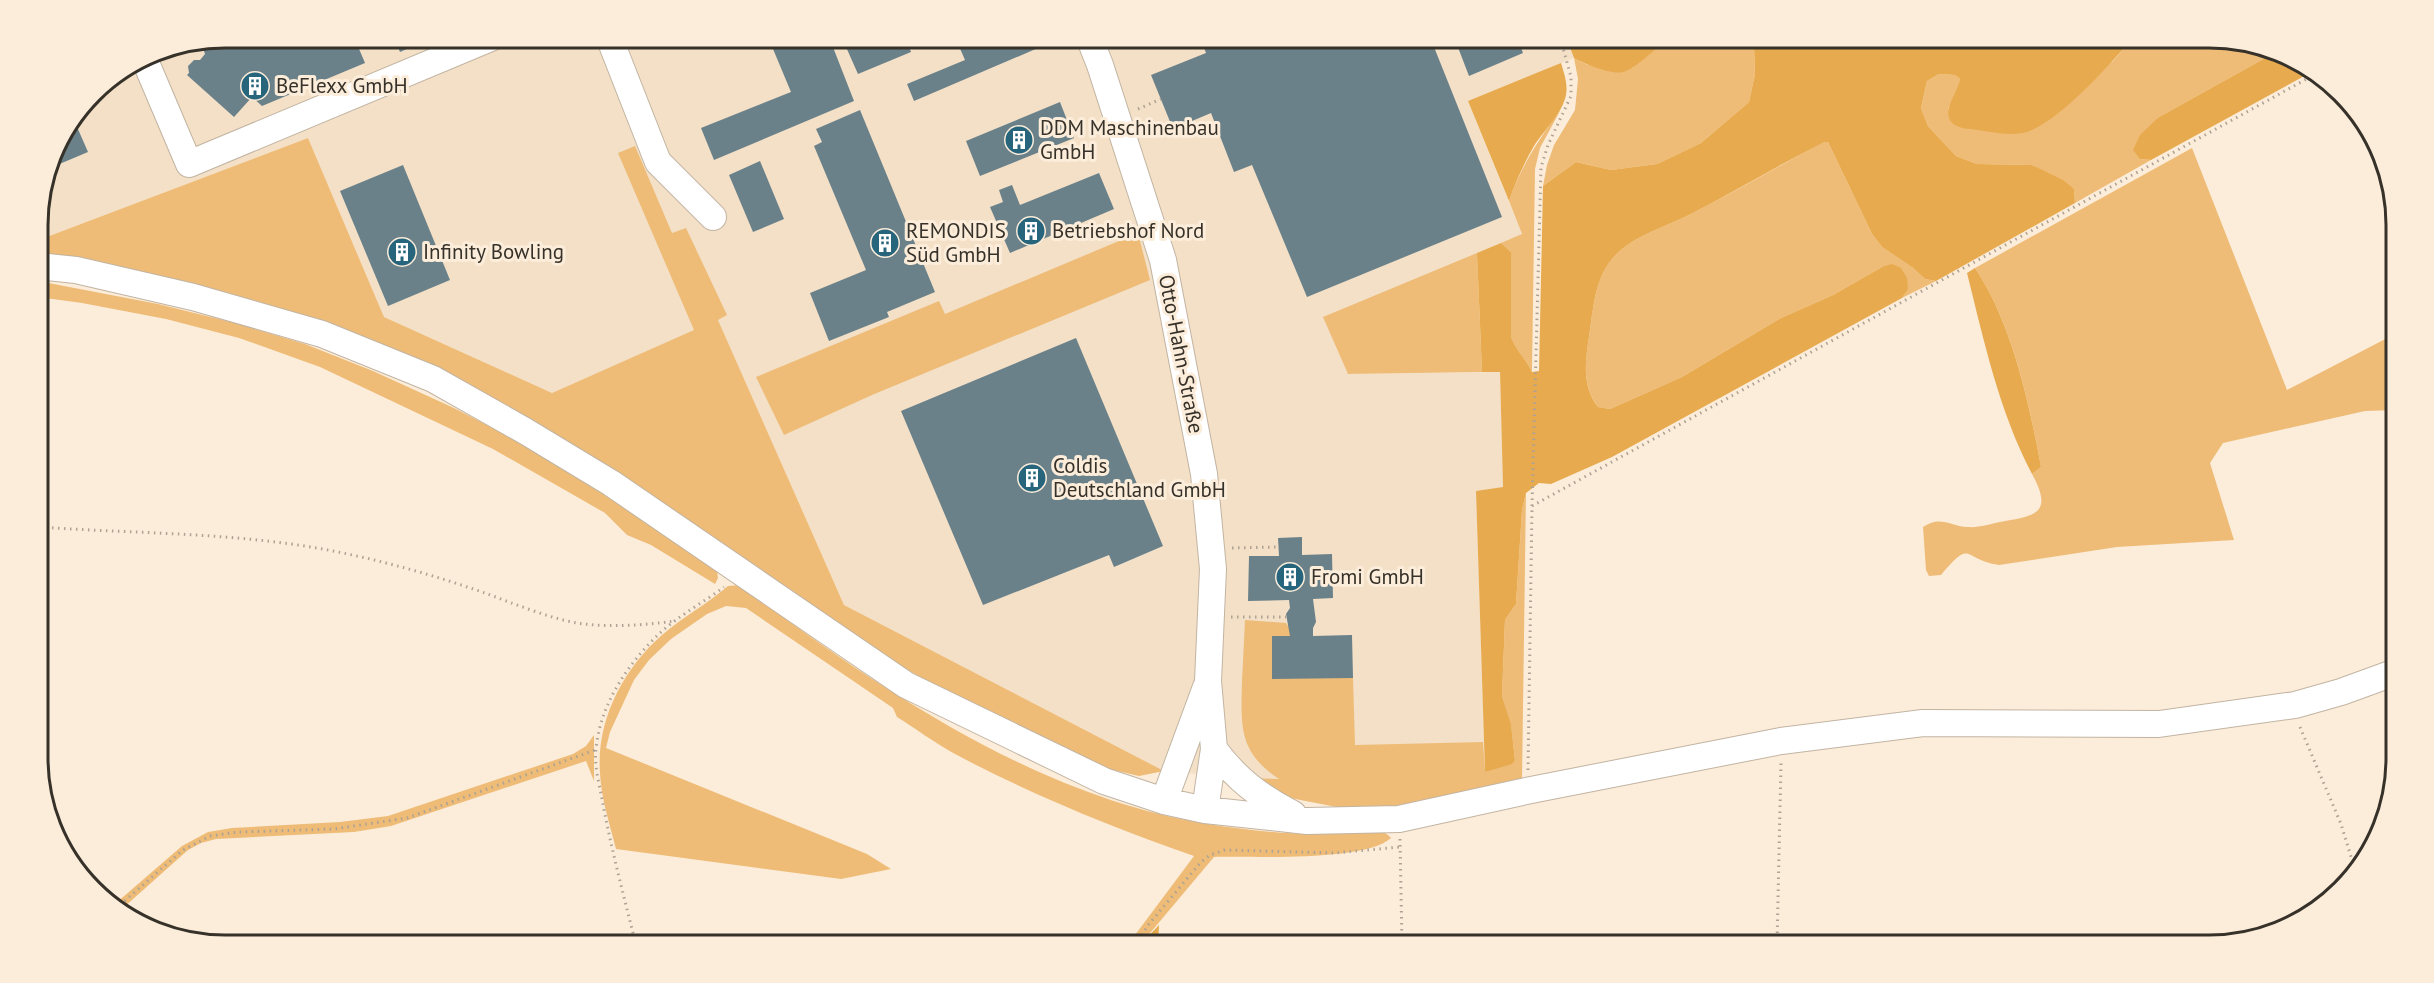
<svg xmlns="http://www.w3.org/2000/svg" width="2434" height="983" viewBox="0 0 2434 983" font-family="'PT Sans',sans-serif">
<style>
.built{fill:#f3e0c7}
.green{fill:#eebc77}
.forest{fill:#e7aa4f}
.building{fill:#6a818a}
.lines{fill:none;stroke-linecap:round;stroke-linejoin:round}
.minor-casing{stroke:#c2b4a2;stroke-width:28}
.path{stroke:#ada294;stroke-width:3;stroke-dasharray:1.5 4.5;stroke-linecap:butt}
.minor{stroke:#fff;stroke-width:26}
.labels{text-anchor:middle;stroke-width:6;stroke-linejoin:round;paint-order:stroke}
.poi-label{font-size:21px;fill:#363129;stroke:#fceddb;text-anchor:start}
.street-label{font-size:21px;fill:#363129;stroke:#fceddb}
.rim{fill:none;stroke:#363129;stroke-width:3}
</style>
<rect width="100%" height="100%" fill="#fceddb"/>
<path class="built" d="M225,38h1354l-11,4 6,16 -106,43 54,133 -174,140 152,-2 3,115 -27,5 9,280 -125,11 -116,-5 -80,-7 -320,-166 -126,-285 -166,73 -168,-76 -76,-179 -264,100 -6,-1v-24l19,-70 44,-59 53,-32z"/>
<path class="green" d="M1668,38h81l5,9 1,27 -6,28 -48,41 -44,21 -46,6 -35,-8 -33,24 4,-21 7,-20 21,-35 3,-31 -4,-21 14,7 44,3z
M2133,38h76l60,10 7,4 -117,65 -19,42 11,1 -76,43 -1,-14 -42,-24 -55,-1 -21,-8 -28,-30 -7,-18 6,-27 12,-7 16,1 5,4 -1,9 -11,21 164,-47z
M1561,109l-21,39 -5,21 -3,203c-6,-13 -16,-22 -21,-35v-85l-10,-9 21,-9 -13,-33c12,-35 30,-62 52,-92z
M308,138l76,179 168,76 142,-63 -76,-177 17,-7 37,87 14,-5 41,87 -9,5 126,285 320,166 -25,5 -30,-7 -84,-38 -99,-50 -80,-49 -262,-181 -103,-57 -443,-136v-21l6,1z
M1823,142h5l44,92 10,13 31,21 12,11 11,2 -34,17 6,-10 -26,-21 -49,28 -52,23 -99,59 -72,32 -12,-2c-16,-22 -13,-44 -9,-70 4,-25 5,-53 20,-74 18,-26 55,-35 82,-49 45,-23 88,-48 132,-72z
M2192,148l95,242 108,-56v76l-30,1 -142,32 -13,20 24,77 -117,7 -118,18c-37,-5 -26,-28 -58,10l-12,1 -3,-6 -3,-43c18,-12 26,-1 45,0 10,1 22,-3 32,-5 35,-6 54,-8 32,-48l9,-7c-12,-66 -29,-144 -66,-199z
M1138,233l12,47 -278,115 -88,40 -28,-58 183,-76 6,13z
M1477,253l5,119 -134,2 -25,-57z
M38,281l120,23 77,19 70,21 68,27 81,37 81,42 82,53 100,68 1,7 -3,6 -64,-39 -24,-10 -22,-22 -112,-64 -173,-82 -81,-29 -73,-19 -84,-16 -44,-6z
M1526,493l-4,288 -122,26 -48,3 -67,-13 -41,-19 35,1c-41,-27 -38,-54 -37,-98 1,-20 2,-40 3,-61l41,3 4,6v7h-18v42h81l2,67 128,-3 2,30 30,-12 -4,-35 -9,-29 3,-76 11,-16 6,-94z
M740,585c136,102 297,212 468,239 45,7 91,12 136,9 14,-1 37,-8 47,5 -26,24 -139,18 -177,19l-74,88h-10l2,-6 62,-83c-82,-29 -162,-61 -239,-102 -20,-11 -39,-25 -58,-37l-4,-9 -147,-100 -20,-2 -19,8 -36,25 -22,21 -15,20 -24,52 -4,16 261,106 24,15 -50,10 -225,-30c-6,-24 -15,-51 -16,-76 -4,-52 23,-104 62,-138 21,-18 45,-31 66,-49z
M594,735v46l-8,-20 -195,65 -37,6 -138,7 -15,4 -13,7 -65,58 -7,-5 66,-57 26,-14 24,-4 108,-6 48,-6 185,-62 13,-8z"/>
<path class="forest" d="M1579,37h89v1c-11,9 -32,31 -45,34 -12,3 -38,-8 -49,-14l-6,-16z
M1749,38h384c-23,26 -76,87 -110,95 -15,3 -31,-1 -46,-3 -9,-1 -25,-2 -28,-12 -4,-12 9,-26 11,-39l-5,-4 -16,-1 -12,7 -6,27 7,18 28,30 21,8 55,1 31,15 11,9 1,14 -139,78 -11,-2 -12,-11 -31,-21 -10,-13 -44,-92h-4c-45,23 -88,49 -133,72 -27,14 -64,23 -82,49 -15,21 -16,49 -20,74 -4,26 -7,49 9,70l12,2 72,-32 99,-59 52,-23 49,-28 10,-3 9,4 6,10 1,11 -6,9 -290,159 -61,27 -12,-1 -13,10 -4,17 -6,94 -11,16 -3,76 9,28 4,36 -3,4 -27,8 -9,-281 27,-4 -3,-115h-18l-5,-119 24,-10 10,9v85c5,13 15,22 21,35l7,-1 4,-185 33,-24 35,8 46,-6 44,-21 48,-41 6,-28 -1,-27z
M2276,52l32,22 -157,86 -11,-1 -7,-9 7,-15 19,-18z
M1561,63c3,10 7,21 5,32 -4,19 -22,35 -32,51 -10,17 -18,35 -25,55l-41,-100z
M1975,268c37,55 54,134 66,199l-9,7c-33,-63 -48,-133 -65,-201z
M1159,925l-1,20h-18z"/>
<path class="building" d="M225,37h129l11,26 -103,43 -10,-9 -18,20 -47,-42 2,-2 -1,-7 6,-6h6l5,-6 -4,-12z
M394,37h30l1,4 -25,11z
M768,37h61l25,64 -140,59 -13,-32 90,-36z
M868,37h38l5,15 -53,22 -12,-27z
M955,37h87l3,8 -131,56 -7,-17 58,-24z
M1200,37h230l72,180 -195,80 -55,-132 -18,7 -23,-59 -38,16 -22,-54 55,-22z
M1454,37h63l6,16 -54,23z
M1060,102l14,36 -94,38 -14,-35z
M860,110l75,182 -48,20 2,5 -60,24 -19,-48 56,-23 -52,-124 8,-4 -6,-13z
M74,120l14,32 -38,16 7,-25z
M760,161l24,58 -31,13 -24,-57z
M403,165l47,115 -62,26 -48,-115z
M1099,173l15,36 -104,44 -20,-46 13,-5 -4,-12 13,-5 8,20z
M1076,338l87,208 -49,21 -5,-12 -126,50 -82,-194z
M1302,537v18l30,-1 1,44 -20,1 3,23 -3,6v8l39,-1 1,43 -81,1v-43h18l-4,-22 4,-6 -1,-8 -41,1 1,-45h30l-1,-18z"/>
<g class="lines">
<g class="minor-casing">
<path id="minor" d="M609,37l49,125 55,55
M1089,37l11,28 63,195 41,214 9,95 -5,112 6,68 -9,61
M144,58l45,106 304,-127
M38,266l38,4 117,27 129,37 111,45 92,52 86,52 295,202 198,96 60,20 41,9 102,11 92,-2 132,-29 250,-49 142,-18 236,1 136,-19 46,-13 55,-20
M1214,749c22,30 46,48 79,65
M1164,801l42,-114"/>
</g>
<path class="path" d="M1138,109l23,-10
M1532,506l780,-430
M40,527c98,7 196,5 293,24 51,10 100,24 149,41 28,10 66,26 95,31 32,5 67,2 99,-2
M1232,548l46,-1
M1231,617h55
M2300,727l41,97 15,49
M1528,770l4,-264 9,-339 7,-22 23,-49v-19l-11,-40
M1400,839l2,106
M120,905l63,-55 27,-14 28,-4 96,-3 73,-11 188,-68
M636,945c-12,-48 -25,-97 -34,-146 -3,-16 -8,-34 -6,-50 4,-45 33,-87 65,-117 19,-17 43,-30 63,-45
M1135,945l14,-21 52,-62 9,-7 15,-5 110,3 65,-6
M1777,945l4,-182"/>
<use href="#minor" class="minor"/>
</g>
<defs>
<g id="building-disc" transform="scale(1.5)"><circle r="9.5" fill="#27657c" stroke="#fceddb"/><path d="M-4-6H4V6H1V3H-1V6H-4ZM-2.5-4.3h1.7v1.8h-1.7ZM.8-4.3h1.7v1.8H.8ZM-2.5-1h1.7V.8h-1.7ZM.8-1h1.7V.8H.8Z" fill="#fff"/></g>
</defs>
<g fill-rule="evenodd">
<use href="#building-disc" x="255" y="86"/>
<use href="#building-disc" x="1019" y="140"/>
<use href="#building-disc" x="1031" y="231"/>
<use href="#building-disc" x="885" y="243"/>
<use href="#building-disc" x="402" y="252"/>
<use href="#building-disc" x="1032" y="478"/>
<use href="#building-disc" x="1290" y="577"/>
</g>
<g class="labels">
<g class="poi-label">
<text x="276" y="93">BeFlexx GmbH</text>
<text x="1040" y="135">DDM Maschinenbau<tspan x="1040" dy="24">GmbH</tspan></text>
<text x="906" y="238">REMONDIS<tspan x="906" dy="24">Süd GmbH</tspan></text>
<text x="1052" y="238">Betriebshof Nord</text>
<text x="423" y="259">Infinity Bowling</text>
<text x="1053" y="473">Coldis<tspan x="1053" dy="24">Deutschland GmbH</tspan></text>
<text x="1311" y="584">Fromi GmbH</text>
</g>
<g class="street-label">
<text transform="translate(1181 354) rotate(79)" y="7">Otto-Hahn-Straße</text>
</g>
</g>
<path d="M0 0H2434V983H0ZM225 48H2209A177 177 0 0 1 2386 225V758A177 177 0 0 1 2209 935H225A177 177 0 0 1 48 758V225A177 177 0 0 1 225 48Z" fill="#fceddb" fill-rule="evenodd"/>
<path class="rim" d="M225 48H2209A177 177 0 0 1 2386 225V758A177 177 0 0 1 2209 935H225A177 177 0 0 1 48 758V225A177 177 0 0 1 225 48Z"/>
</svg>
